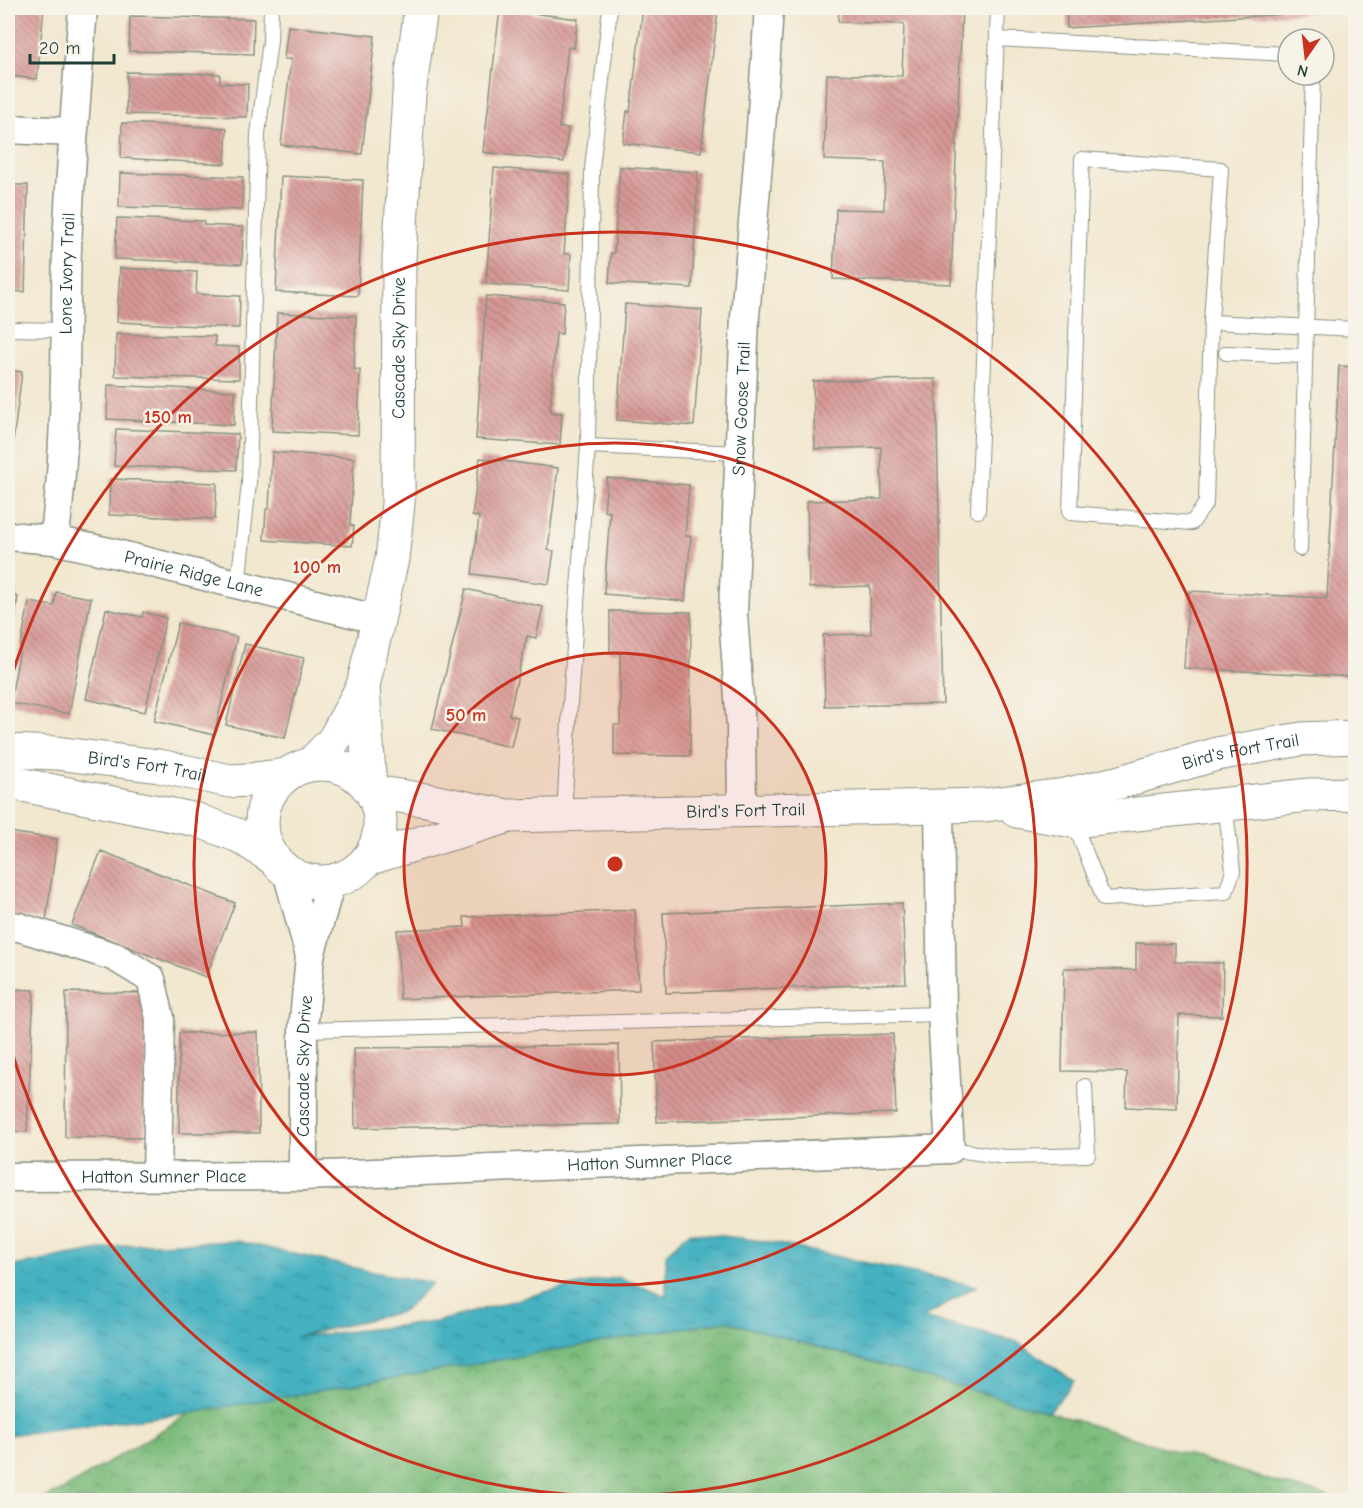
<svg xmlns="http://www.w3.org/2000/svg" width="1363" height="1508" viewBox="0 0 1363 1508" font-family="'Comic Neue',sans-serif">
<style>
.forest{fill:url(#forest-crowns);stroke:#4e7c58;stroke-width:1.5}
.water{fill:url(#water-ripples);stroke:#32777a;stroke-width:1.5}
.building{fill:url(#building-back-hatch)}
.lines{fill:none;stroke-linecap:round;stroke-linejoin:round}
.service-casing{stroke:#889282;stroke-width:16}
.minor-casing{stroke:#889282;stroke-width:31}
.tertiary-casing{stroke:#889282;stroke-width:35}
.service{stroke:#fff;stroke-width:14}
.minor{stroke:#fff;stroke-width:28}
.tertiary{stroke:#fff;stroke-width:33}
.ring{fill:none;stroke:#c8321e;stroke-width:3}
.labels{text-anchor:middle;stroke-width:5;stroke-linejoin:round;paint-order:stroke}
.street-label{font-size:18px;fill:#1f3d34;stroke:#f7f3e8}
.centre{fill:#c8321e;stroke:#f7f3e8;stroke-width:3}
.ring-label{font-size:18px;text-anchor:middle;font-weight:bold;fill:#c8321e;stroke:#f7f3e8;stroke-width:5;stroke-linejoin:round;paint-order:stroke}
</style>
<defs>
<pattern id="forest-crowns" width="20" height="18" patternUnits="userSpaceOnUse" patternTransform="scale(1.5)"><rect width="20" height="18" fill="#7dbc7d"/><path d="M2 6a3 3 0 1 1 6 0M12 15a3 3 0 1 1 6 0" fill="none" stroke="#669a67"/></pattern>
<pattern id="water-ripples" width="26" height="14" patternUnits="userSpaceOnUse" patternTransform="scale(1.5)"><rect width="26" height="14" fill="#44b1c1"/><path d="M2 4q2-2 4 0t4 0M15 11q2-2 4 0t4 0" fill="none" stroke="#38919e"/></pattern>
<pattern id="building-back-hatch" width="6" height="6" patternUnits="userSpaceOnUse" patternTransform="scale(1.5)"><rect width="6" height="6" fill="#d79896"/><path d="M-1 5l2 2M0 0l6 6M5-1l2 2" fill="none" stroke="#ae7d7b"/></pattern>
</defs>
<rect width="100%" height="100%" fill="#f7f3e8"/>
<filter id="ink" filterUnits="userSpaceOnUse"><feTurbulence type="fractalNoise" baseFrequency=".0167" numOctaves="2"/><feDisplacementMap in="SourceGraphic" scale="12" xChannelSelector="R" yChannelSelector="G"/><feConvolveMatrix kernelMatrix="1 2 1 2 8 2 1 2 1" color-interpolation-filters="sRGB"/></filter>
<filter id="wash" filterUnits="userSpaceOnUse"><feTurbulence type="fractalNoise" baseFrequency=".008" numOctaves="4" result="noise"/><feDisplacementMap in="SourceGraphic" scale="24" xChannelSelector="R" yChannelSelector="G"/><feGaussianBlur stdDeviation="1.35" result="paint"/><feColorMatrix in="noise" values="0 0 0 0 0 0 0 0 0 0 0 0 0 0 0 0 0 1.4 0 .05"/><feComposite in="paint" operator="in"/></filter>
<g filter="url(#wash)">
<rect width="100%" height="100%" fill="#f2e7cf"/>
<path class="forest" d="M726,1321l323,91 233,72 61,16h-1303l23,-10 127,-77 308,-58z"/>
<path class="water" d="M689,1232l75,9 212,45 -53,32 95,24 56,39 -25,31 -323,-91 -536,92 -182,22v-168l119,-22 110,-4 132,30 63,12 -28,28 -108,26 140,-15 113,-31 70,-14 47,19v-42z"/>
<g id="blocks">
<path class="building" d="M8,8h36l-7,71 -29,-3z
M643,8h52l23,2 -17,142 -78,-9 4,-32 3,1z
M839,8h123l-11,276 -118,-5 3,-70 48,1 1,-48 -61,-2 3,-86 75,2 2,-52 -66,-2z
M1066,8h290v59h-2l-4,-57 -283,18z
M500,9l78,10 -4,29 -6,-1 -9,81h9l-4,34 -81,-10z
M130,16l124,3 -1,35 -124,-3z
M288,26l87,10 -13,118 -81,-9 10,-86h-7z
M127,72l93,2v9l28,1 -1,33 -121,-3z
M122,123l105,5 -2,36 -104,-6z
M620,167l78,5 -6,116 -83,-5 2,-30h3z
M494,168l76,6 -6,80h7l-2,36 -83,-6z
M120,173l123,4 -1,33 -123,-3z
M281,176l82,4 -5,116 -82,-4z
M8,185h20l-3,107 -17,-1z
M117,218l87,3v4l39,2 -1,37 -127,-5z
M120,268l77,4 -1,22 44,2 -1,32 -122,-6z
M486,296l78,6 -2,32 -6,-1 -6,79 12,1 -2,32 -84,-6z
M625,304l77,6 -8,116 -77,-6z
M277,313l79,3 -2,53 6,1 -2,65 -86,-4z
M116,334l99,2v10l24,1v32l-124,-3z
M1339,366l17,1v310l-172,-9 5,-77 138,7z
M8,370l14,2 -13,101h-1z
M936,379l7,325 -118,2 -2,-71 48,-1 -1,-48 -61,2 -2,-87 75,-2 -1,-52 -66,2 -2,-68z
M108,385l127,6 -1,34 -127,-6z
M116,429l122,5 -2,36 -122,-4z
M272,452l82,6 -4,67 4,1 -2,20 -88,-6 2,-31h3z
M480,458l78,10 -10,82 6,1 -5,33 -77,-10 7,-57 -7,-1z
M607,478l82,7 -4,51h6l-6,65 -81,-7 6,-82 -6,-1z
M110,479l107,4 -2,36 -106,-4z
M466,589l77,18 -7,31 -9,-2 -18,79 9,2 -7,30 -79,-18z
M56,592l35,6 -22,116 -59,-11 19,-101 25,4z
M8,595l10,2 -9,49h-1z
M106,609l36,8 1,-5 23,6 -21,94 -59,-13z
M610,611l81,1 -1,144 -76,-1v-30h6v-73l-10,1z
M178,623l59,14 -23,98 -60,-14z
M245,644l59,14 -19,80 -59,-13z
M8,832l49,7 -11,81 -38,-5z
M101,851l134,52 -29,74 -134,-52z
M902,903l4,80 -240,10 -3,-80z
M635,910l4,80 -239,9 -3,-69 68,-3 -1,-10z
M1136,943l39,1v18l48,1 -1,53 -43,-1 -2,94 -51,-2 1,-35 -65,-1 2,-103 72,2z
M8,989l26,1 -7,142 -19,-1z
M66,992l80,1 -1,145 -80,-1z
M258,1032l1,101h-80v-100z
M893,1034l3,79 -239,9 -3,-80z
M619,1045l1,79 -265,4 -1,-80z"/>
</g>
</g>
<g filter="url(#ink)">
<use href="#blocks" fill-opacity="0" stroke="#889282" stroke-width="1.5"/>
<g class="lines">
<g class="service-casing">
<path id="service" d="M997,39l291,15
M1082,159l139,10 -10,153 -5,181 -14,20 -122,-10z
M1211,322l145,7
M8,329l58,1
M1226,353l79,3
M588,446l151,7
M978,511l20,-503
M1300,549l13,-474
M238,585l11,-102 9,-349 12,-93 1,-33
M564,815l6,-111 18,-258 4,-277 18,-161
M1073,820l31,79 122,-7 7,-21 -8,-68
M303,1030l639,-16
M950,1149l55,8 83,-2 -3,-69"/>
</g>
<g class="minor-casing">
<g id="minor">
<path d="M8,129l65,3"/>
<path id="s1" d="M8,536l46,4 59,13 266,67"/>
<path id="s2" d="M54,540c14,-96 10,-195 13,-291 3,-81 10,-161 16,-241"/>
<path id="s3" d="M742,810l-1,-83 -8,-113 12,-297 16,-189 8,-120"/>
<path d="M287,871l23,85"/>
<path d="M8,926l11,1 96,30 36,22 9,39 -3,158"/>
<path id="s4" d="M303,1176v-146l7,-74 21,-75"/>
<path id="s5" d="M8,1177l295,-1 647,-27 -8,-135 -3,-208"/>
</g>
</g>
<g class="tertiary-casing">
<g id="tertiary">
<path d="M363,686l7,102"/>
<path id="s6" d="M8,751l48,2 103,13 71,15 19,-1 37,-5"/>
<circle cx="321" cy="823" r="59"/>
<path id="s7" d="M311,764l23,-24 29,-54 29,-127 6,-55 1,-245 10,-165 12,-86"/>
<path d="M8,782l189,38 42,16 34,22"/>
<path id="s8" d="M373,792l53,8 81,16 478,-11 79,-10 56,-13 97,-28 84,-15 55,-2"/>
<path d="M1017,811l56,10 236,-26 47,-1"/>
<path d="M370,858l133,-40"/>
</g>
</g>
<use href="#service" class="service"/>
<use href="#minor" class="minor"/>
<use href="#tertiary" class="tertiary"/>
</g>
</g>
<circle cx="615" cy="864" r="211" fill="#c8321e" fill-opacity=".12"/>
<g class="ring">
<circle cx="615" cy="864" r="211"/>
<circle cx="615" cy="864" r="421"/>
<path d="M9 685A632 632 0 1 1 9 1043"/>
</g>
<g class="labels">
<g class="street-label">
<text dy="6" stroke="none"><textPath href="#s2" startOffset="267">Lone Ivory Trail</textPath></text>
<text dy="6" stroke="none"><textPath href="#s7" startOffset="436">Cascade Sky Drive</textPath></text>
<text dy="6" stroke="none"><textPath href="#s3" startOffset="402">Snow Goose Trail</textPath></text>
<text dy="6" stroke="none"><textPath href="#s1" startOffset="190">Prairie Ridge Lane</textPath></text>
<text dy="6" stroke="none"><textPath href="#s8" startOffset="876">Bird's Fort Trail</textPath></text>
<text dy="6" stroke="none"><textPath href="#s6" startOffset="140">Bird's Fort Trail</textPath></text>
<text dy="6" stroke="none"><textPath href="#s8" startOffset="375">Bird's Fort Trail</textPath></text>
<text dy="6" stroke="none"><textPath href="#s4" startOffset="110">Cascade Sky Drive</textPath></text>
<text dy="6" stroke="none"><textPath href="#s5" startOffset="642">Hatton Sumner Place</textPath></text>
<text dy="6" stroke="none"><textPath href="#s5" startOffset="156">Hatton Sumner Place</textPath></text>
</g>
</g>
<circle cx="615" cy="864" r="9" class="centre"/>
<g class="ring-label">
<text x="168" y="423">150 m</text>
<text x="317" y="573">100 m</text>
<text x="466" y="721">50 m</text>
</g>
<rect width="1363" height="1508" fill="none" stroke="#f7f3e8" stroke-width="30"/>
<g transform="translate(1306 57) rotate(194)"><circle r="28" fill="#f7f3e8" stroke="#a1aaa0" stroke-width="1.5"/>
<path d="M0-4.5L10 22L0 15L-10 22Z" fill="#c8321e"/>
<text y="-9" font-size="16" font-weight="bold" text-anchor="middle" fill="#1f3d34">N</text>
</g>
<path d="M30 54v9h84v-9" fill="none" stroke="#1f3d34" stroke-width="3"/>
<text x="39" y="54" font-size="18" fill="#1f3d34" stroke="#f7f3e8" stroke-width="4.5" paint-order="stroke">20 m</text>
</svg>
